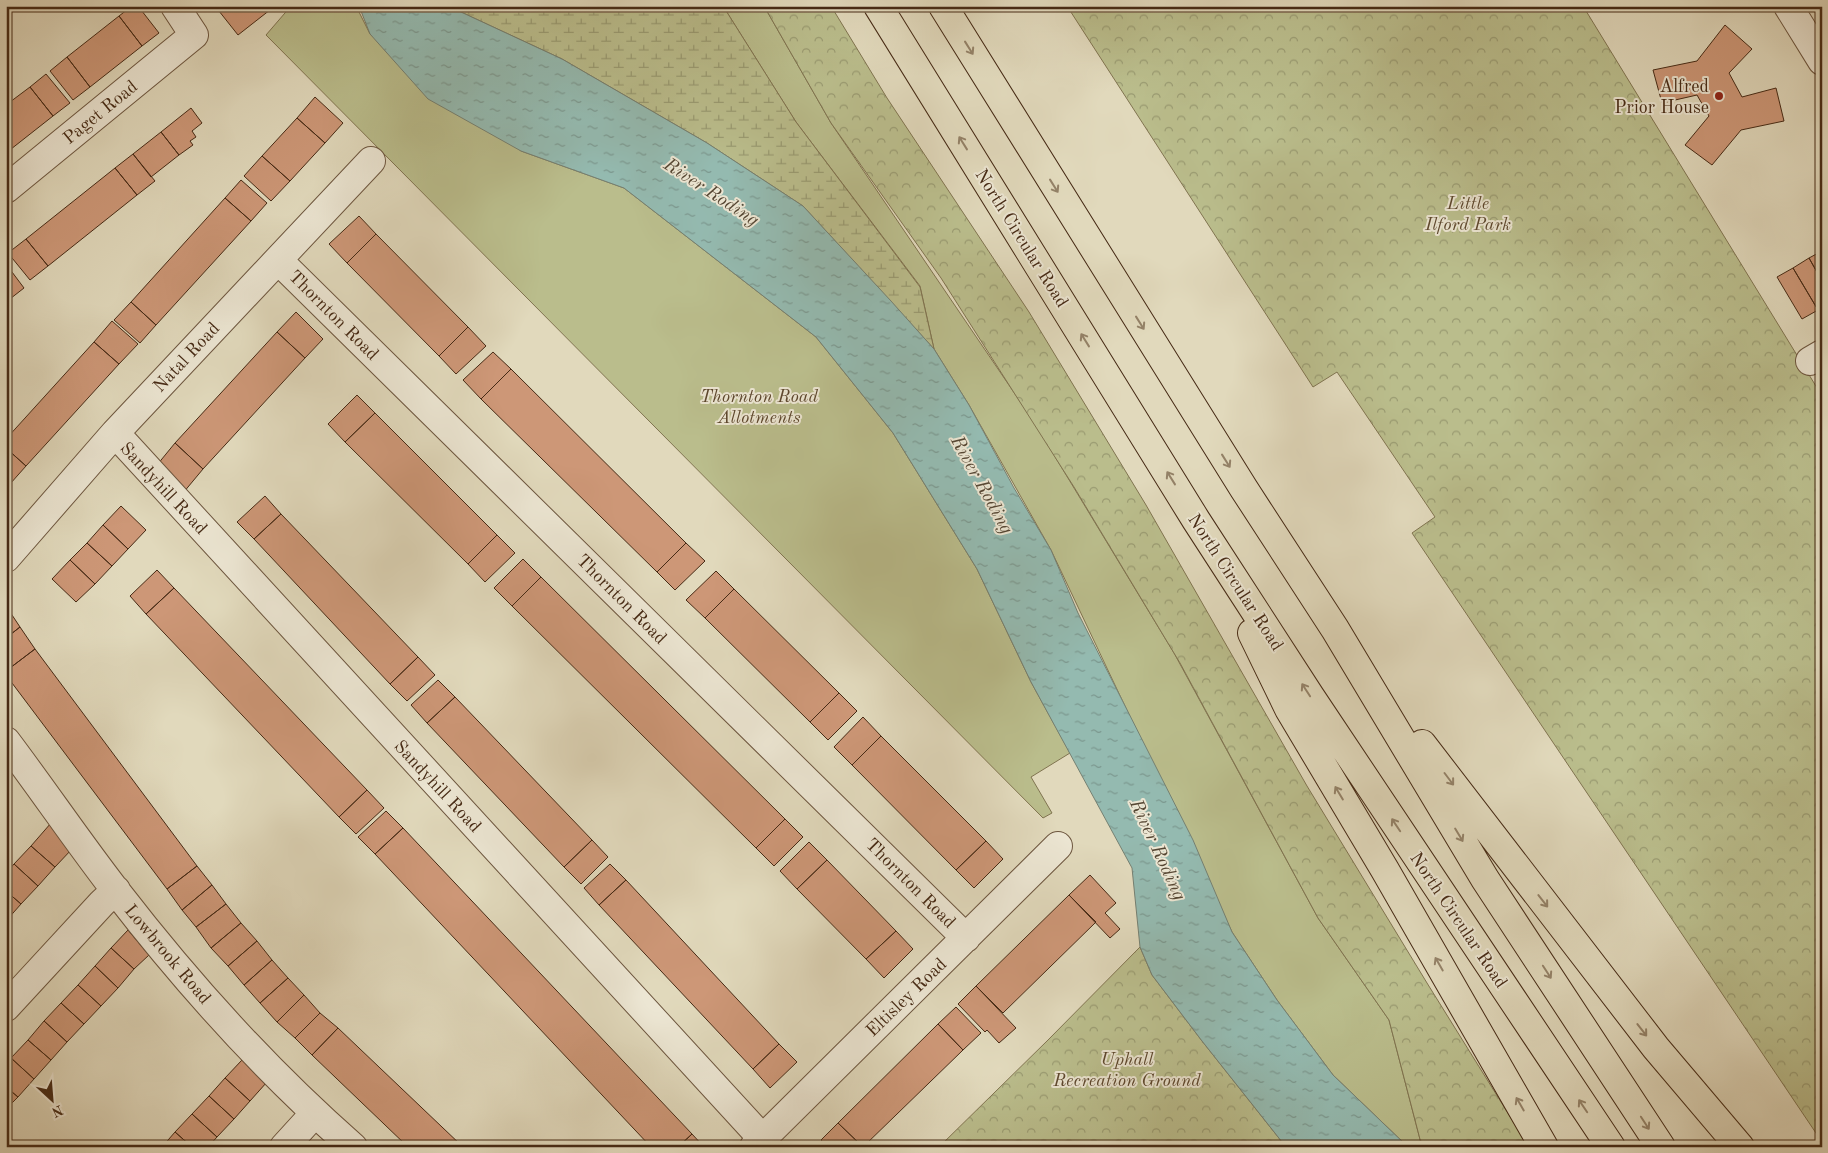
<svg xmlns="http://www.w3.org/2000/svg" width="1828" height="1153" viewBox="0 0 1828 1153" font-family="'Old Standard TT',serif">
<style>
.green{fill:#babd8c;stroke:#807450}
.forest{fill:url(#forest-crowns);stroke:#807450}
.wetland{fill:url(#wetland-marsh);stroke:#807450}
.water{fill:url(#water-ripples);stroke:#758072}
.building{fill:#cd9777;stroke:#462a15}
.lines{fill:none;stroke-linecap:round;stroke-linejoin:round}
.street-casing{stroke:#6d563f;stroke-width:30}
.highway-casing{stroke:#462a15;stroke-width:30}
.street{stroke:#ece6d3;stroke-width:28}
.highway{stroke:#e1d9bc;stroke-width:28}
.oneway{stroke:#948268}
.poi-dot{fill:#8f2418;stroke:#ece6d3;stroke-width:2}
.labels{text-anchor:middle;stroke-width:4;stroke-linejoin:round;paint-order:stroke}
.poi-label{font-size:18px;fill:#462a15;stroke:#ece6d3;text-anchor:end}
.street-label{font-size:18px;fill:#462a15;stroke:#ece6d3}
.park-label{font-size:18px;font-style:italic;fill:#5d472d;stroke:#ece6d3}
.water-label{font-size:19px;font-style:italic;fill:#564734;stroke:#ece6d3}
</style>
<defs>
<pattern id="forest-crowns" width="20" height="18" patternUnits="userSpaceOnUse" patternTransform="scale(1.25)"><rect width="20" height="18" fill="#babd8c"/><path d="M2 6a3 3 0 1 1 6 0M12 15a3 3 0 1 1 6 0" fill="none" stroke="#999a71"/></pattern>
<pattern id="wetland-marsh" width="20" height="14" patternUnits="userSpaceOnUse" patternTransform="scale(1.25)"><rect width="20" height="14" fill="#babd8c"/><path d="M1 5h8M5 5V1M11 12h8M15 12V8" fill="none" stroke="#999a71"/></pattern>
<pattern id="water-ripples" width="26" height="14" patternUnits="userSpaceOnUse" patternTransform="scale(1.25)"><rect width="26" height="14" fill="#94bab0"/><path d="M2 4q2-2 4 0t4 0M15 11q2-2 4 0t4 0" fill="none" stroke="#7b978e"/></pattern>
</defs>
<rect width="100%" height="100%" fill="#e1d9bc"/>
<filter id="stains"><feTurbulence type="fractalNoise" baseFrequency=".004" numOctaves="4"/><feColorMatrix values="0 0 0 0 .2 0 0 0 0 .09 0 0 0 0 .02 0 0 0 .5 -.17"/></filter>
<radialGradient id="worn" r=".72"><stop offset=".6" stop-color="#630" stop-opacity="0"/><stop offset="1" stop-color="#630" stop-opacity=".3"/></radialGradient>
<path class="green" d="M291,6h65l14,28 151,117 103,37 192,149 77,96 84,136 54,113 39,71 -39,24 21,36 -9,5 -777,-783z
M723,6h41l67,117 203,299 140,231 144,265 71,102 33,127h-14l-75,-72 -56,-75 -45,-68 -181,-382 -82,-145 -35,-56 -14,-63 -124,-164z"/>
<path class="forest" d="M764,6h67l56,92 142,214 117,193 161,281 120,197 102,164h-107l-33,-127 -71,-102 -138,-255 -106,-176 -133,-209 -110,-155z
M1067,6h516l239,390v746l-410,-609 23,-16 -98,-145 -24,15z
M1140,947l12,28 50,66 84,106h-347l109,-107z"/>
<path class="wetland" d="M448,6h275l73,116 124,165 14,62 -131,-143 -96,-63 -145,-84z"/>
<path class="water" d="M359,6h89l114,53 145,84 96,63 88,95 43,48 35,56 45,83 37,62 27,63 115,227 39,92 45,68 56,75 75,72h-122l-84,-106 -50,-66 -12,-28 -8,-79 -101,-186 -54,-113 -84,-136 -77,-96 -192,-149 -103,-37 -93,-52 -58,-65z"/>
<path class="building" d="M132,6h6l21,27 -17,13 -23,-30z
M215,6h60l-37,29z
M119,16l23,30 -52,41 -23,-30z
M1725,25l27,24 -23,24 13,24 34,-9 8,33 -43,9 -29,35 -27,-20 24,-29 -12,-21 -35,8 -9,-33 44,-9z
M67,57l23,30 -17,13 -23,-29z
M46,74l24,29 -17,13 -23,-29z
M30,87l23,29 -47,37v-48z
M315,97l28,26 -18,20 -28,-25z
M191,108l11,15 -10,8 4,6 -6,4 3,4 -14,10 -18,-23z
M297,118l28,25 -35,38 -28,-25z
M161,132l18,23 -28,22 -18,-23z
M133,154l22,27 -18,14 -22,-27z
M262,156l28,25 -19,20 -27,-25z
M115,168l22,27 -89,71 -22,-27z
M241,180l26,23 -16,18 -26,-23z
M225,198l26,23 -95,104 -25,-23z
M359,216l17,18 -29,29 -18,-19z
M376,234l92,93 -29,29 -92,-93z
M26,239l22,27 -18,14 -22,-27z
M1822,251v30l-13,-23z
M1809,258l13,23v27l-4,2 -25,-42z
M6,264l18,24 -18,14z
M1793,268l25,42 -16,9 -25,-42z
M131,302l25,23 -16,18 -26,-23z
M296,312l27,27 -18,19 -28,-26z
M112,321l26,23 -19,20 -25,-22z
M468,327l18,19 -30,28 -17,-18z
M277,332l28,26 -102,111 -28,-26z
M94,342l25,22 -93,102 -20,-18v-9z
M493,352l18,17 -30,30 -18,-19z
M511,369l175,174 -29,29 -176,-173z
M357,395l18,18 -30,29 -17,-18z
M375,413l122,122 -29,29 -123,-122z
M175,443l28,26 -20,24 -26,-28z
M6,448l20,18 -16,18 -4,-4z
M265,496l16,18 -27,25 -17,-17z
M121,506l25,24 -18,19 -25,-24z
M281,514l137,143 -28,27 -136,-145z
M103,525l25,24 -16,17 -25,-23z
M497,535l18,18 -30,29 -17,-18z
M87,543l25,23 -17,18 -25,-24z
M686,543l19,18 -30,29 -18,-18z
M523,559l18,18 -29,29 -18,-18z
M70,560l25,24 -19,18 -24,-23z
M157,570l17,18 -28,26 -16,-18z
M716,571l18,18 -29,29 -19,-18z
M541,577l244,242 -29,29 -244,-242z
M174,588l193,202 -28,27 -193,-203z
M734,589l105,104 -29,29 -105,-104z
M6,606l14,21 -14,11z
M20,627l15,22 -29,22v-33z
M35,649l162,217 -30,23 -161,-214v-4z
M418,657l17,18 -28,26 -17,-17z
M438,680l17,17 -28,26 -16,-18z
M839,693l18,18 -29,29 -18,-18z
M455,697l137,143 -28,27 -137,-144z
M863,717l18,19 -29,29 -18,-18z
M881,736l105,105 -30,29 -104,-105z
M367,790l17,18 -28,26 -17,-17z
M386,811l17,17 -28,26 -17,-17z
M785,819l18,18 -29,29 -18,-18z
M51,823l21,26 -17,18 -24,-21z
M403,828l289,306 -14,13h-27l-276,-293z
M592,840l16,17 -27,27 -17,-17z
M986,841l17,18 -29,29 -18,-18z
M809,842l18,18 -30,29 -17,-18z
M31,846l24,21 -17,19 -24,-22z
M827,860l69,71 -30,28 -69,-70z
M14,864l24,22 -17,18 -15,-13v-18z
M610,864l16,16 -27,25 -15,-17z
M197,866l15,19 -30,25 -15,-21z
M1090,875l26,28 -11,10 15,16 -10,9 -41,-43z
M626,880l153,164 -26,25 -154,-164z
M212,885l14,19 -30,23 -14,-17z
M6,891l15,13 -15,17z
M1069,895l27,27 -93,91 -27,-27z
M226,904l15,19 -30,25 -15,-21z
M241,923l16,18 -29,25 -17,-18z
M128,930l21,25 -15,14 -23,-21z
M896,931l17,18 -29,29 -18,-19z
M257,941l15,19 -28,25 -16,-19z
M111,948l23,21 -16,19 -23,-22z
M272,960l16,18 -28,25 -16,-18z
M95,966l23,22 -17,18 -23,-21z
M288,978l16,17 -27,27 -17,-19z
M78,985l23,21 -17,18 -23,-21z
M976,986l40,42 -17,15 -12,-13 -2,2 -27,-28z
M304,995l16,18 -25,25 -18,-16z
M61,1003l23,21 -17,18 -23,-21z
M956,1007l25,26 -18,17 -25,-26z
M320,1013l18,15 -26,27 -17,-17z
M44,1021l23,21 -16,18 -23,-20z
M938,1024l25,26 -100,97 -25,-24z
M338,1028l125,119h-55l-96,-92z
M28,1040l23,20 -17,19 -23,-21z
M779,1044l18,18 -27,26 -17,-19z
M11,1058l23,21 -16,18 -12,-10v-24z
M242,1060l25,22 -17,19 -25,-23z
M225,1078l25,23 -16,18 -25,-23z
M6,1087l12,10 -12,12z
M209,1096l25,23 -17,18 -25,-23z
M192,1114l25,23 -9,10h-16l-17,-15z
M838,1123l25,24h-35l-7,-7z
M175,1132l17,15h-30z
M692,1134l12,13h-26z"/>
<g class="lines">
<g class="street-casing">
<path id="street" d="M1788,6l34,55
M6,189l188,-154 -19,-29
M278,260l688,678
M1810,361l12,-7
M115,433l647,705
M6,558l109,-125 256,-272
M6,741c37,49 72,101 110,150 71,92 149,179 237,256
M6,1007l96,-104 14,-13
M284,1147l31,-34
M754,1147l304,-301"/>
</g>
<g class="highway-casing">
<path id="highway" d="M878,6l318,514 114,176 301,451
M943,6l301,483 91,140 150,250 176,268
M1252,633l37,76 96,161 159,277
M1422,744l234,304 84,99"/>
</g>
<use href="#street" class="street"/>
<use href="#highway" class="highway"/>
</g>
<defs><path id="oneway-shaft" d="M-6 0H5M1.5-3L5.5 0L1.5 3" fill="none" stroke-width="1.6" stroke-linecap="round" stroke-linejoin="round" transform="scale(1.25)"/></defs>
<g class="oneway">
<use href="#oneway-shaft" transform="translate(969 48) rotate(58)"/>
<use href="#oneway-shaft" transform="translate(963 143) rotate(-122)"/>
<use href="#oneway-shaft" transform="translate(1054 186) rotate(58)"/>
<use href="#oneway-shaft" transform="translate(1140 323) rotate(58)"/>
<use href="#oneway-shaft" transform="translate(1085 340) rotate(-122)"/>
<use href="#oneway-shaft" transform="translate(1226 461) rotate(58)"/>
<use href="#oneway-shaft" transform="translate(1171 478) rotate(-122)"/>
<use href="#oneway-shaft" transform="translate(1306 690) rotate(-123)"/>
<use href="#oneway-shaft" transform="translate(1449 779) rotate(53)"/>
<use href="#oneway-shaft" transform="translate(1339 793) rotate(-121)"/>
<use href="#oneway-shaft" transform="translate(1396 825) rotate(-124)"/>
<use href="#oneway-shaft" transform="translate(1459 835) rotate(59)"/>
<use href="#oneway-shaft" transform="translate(1543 901) rotate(52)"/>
<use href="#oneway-shaft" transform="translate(1439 964) rotate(-120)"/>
<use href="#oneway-shaft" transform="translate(1547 972) rotate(57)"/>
<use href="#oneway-shaft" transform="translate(1642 1030) rotate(52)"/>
<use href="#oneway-shaft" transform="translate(1520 1104) rotate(-120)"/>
<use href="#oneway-shaft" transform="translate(1583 1106) rotate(-124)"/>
<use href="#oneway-shaft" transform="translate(1645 1123) rotate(57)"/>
</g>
<circle class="poi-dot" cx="1719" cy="96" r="5"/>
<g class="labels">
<g class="poi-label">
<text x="1709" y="92">Alfred<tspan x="1709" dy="21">Prior House</tspan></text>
</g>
<g class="street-label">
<text transform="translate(100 112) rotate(-39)" y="6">Paget Road</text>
<text transform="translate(1022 238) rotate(58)" y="6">North Circular Road</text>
<text transform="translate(334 315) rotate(45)" y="6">Thornton Road</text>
<text transform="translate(186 357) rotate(-47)" y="6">Natal Road</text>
<text transform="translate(164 488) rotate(47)" y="6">Sandyhill Road</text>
<text transform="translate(1236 582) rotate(57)" y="6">North Circular Road</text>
<text transform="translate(622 599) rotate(45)" y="6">Thornton Road</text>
<text transform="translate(438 786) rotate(47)" y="6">Sandyhill Road</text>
<text transform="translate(911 883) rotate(45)" y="6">Thornton Road</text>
<text transform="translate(1459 920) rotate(56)" y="6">North Circular Road</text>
<text transform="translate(168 954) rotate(50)" y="6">Lowbrook Road</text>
<text transform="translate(906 997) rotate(-44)" y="6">Eltisley Road</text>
</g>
<g class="park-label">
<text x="1468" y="209">Little<tspan x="1468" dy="21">Ilford Park</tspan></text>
<text x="759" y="402">Thornton Road<tspan x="759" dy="21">Allotments</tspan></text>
<text x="1127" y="1065">Uphall<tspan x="1127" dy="21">Recreation Ground</tspan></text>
</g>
<g class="water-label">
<text transform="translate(712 191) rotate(33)" y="7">River Roding</text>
<text transform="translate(983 484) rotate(61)" y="7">River Roding</text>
<text transform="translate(1159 849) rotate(65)" y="7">River Roding</text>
</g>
</g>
<rect width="1828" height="1153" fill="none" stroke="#e1d9bc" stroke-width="25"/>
<rect x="8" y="8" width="1813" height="1138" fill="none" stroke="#462a15" stroke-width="2.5"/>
<rect x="12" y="12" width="1803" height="1128" fill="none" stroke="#462a15"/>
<g transform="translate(52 1100) rotate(154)" stroke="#ece6d3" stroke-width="4" paint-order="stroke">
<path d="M0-4L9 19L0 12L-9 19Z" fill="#462a15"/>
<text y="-8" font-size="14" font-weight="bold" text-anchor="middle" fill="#462a15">N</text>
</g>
<rect width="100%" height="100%" filter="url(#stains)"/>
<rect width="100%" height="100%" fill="url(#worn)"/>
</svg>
